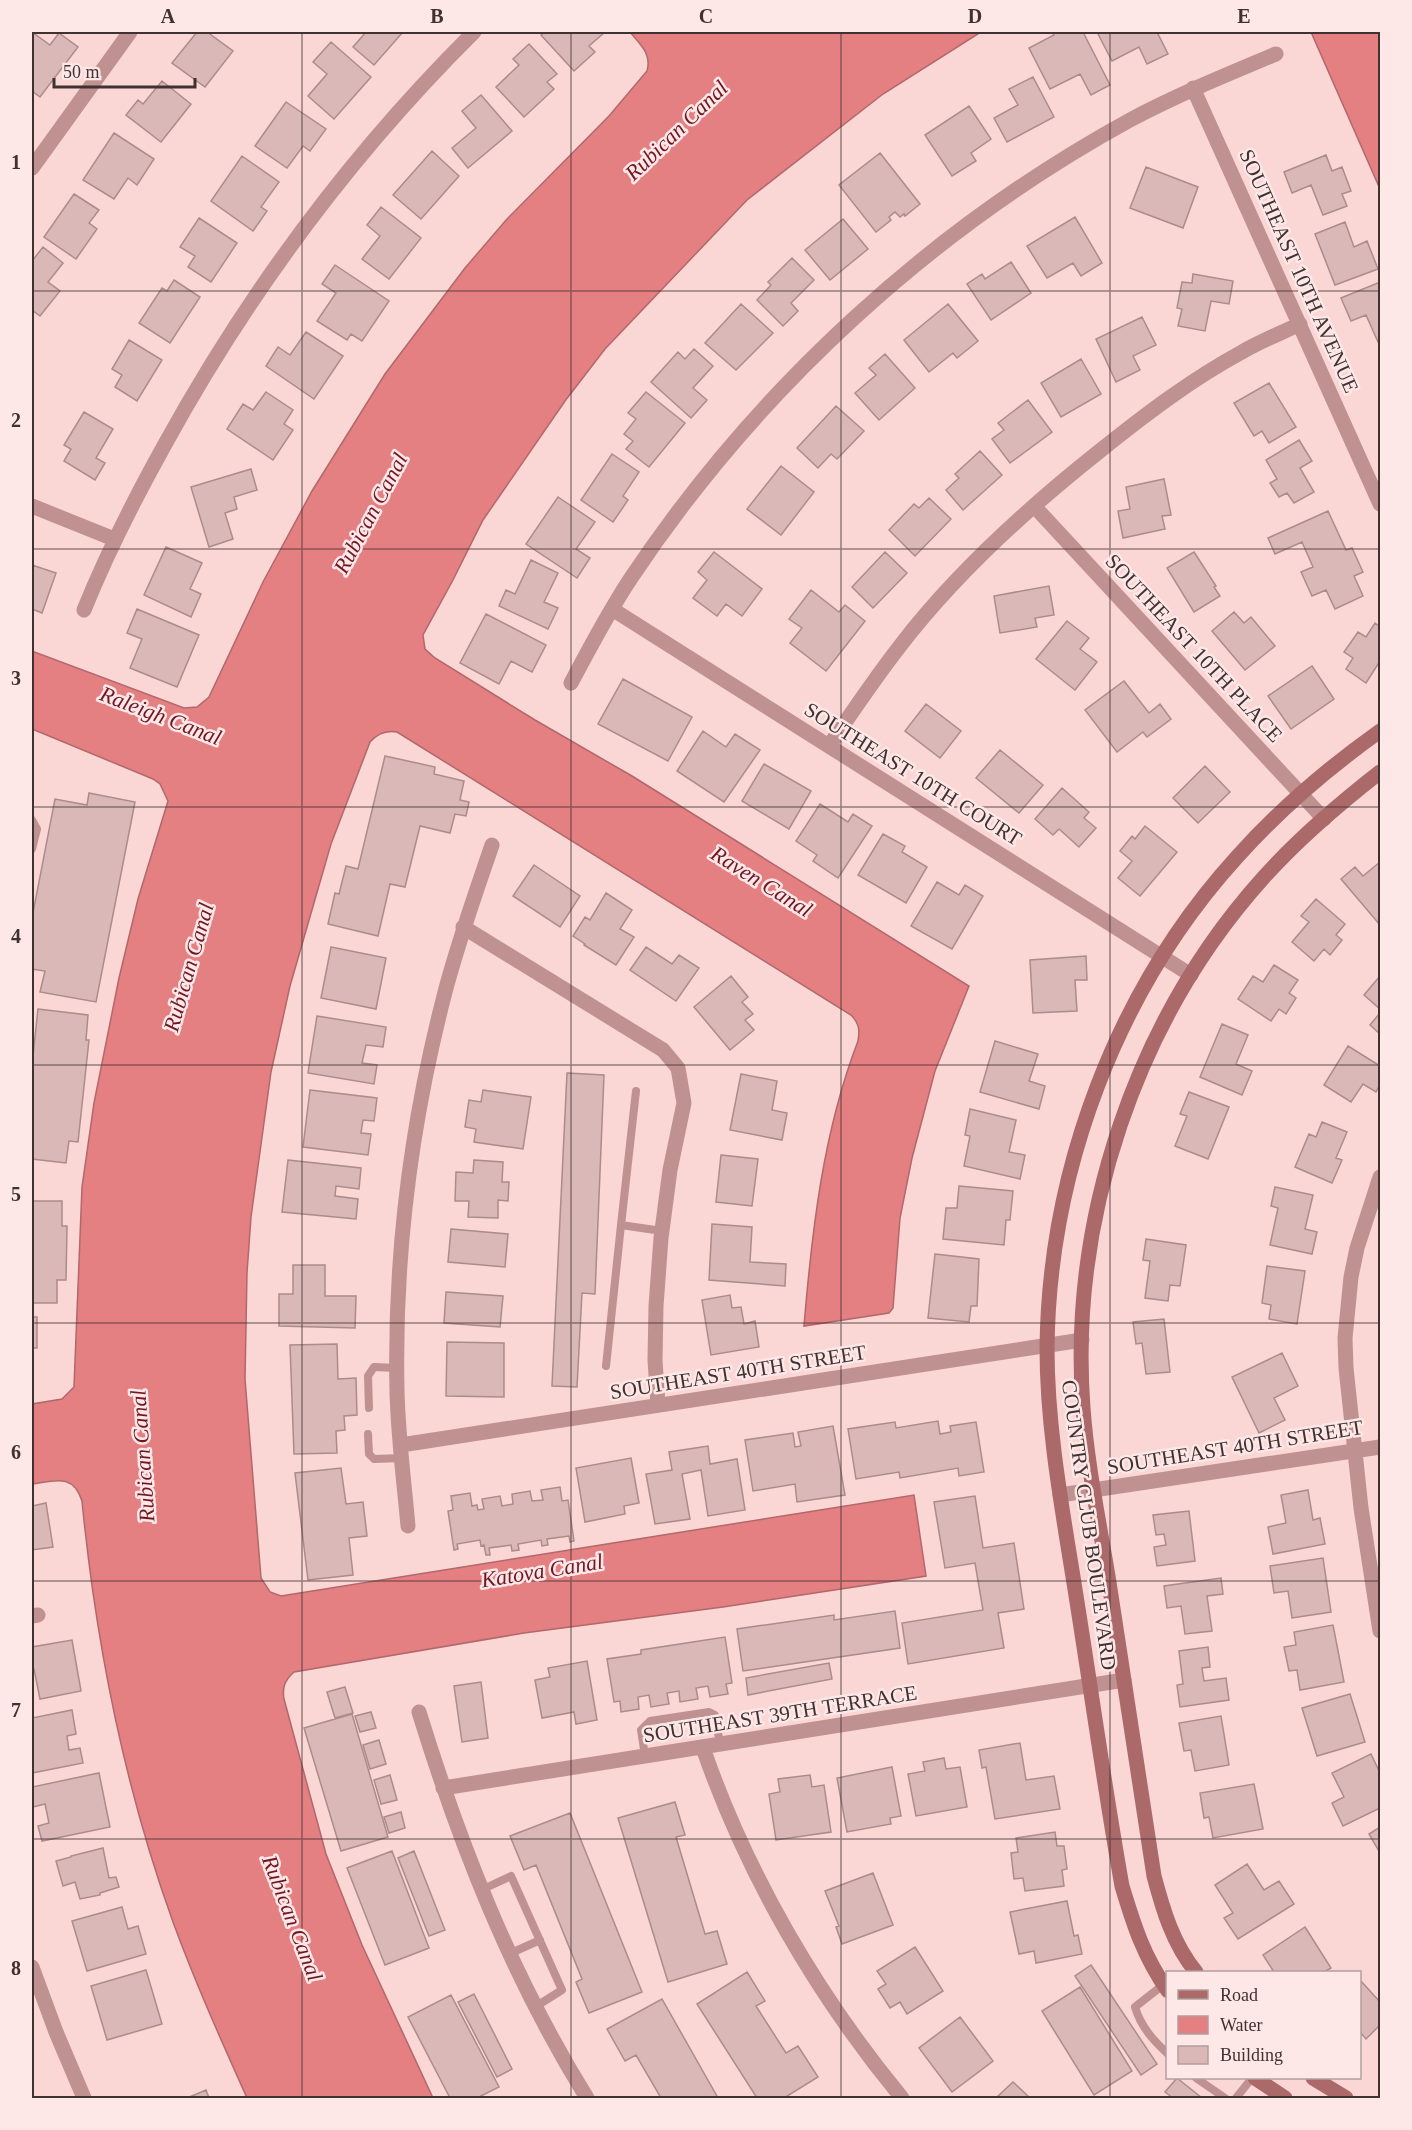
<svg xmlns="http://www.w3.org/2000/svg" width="1412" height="2130" viewBox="0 0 1412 2130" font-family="'Times New Roman',serif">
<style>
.water{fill:#e47f82;stroke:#b2686a;stroke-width:1.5}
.building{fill:#dbb8b8;stroke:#ac8b8b;stroke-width:1.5}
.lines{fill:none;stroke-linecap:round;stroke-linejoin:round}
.lane{stroke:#bf9190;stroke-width:8}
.street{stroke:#bf9190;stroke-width:15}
.secondary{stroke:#ab696a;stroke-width:15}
.grid{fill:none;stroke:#3f3231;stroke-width:1.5;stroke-opacity:0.55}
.labels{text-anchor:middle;stroke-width:5;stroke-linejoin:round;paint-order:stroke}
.street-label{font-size:21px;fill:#3f3231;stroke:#fde7e7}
.water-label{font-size:22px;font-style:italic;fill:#711623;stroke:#fde7e7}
.neatline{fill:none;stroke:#3f3231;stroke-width:2}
.grid-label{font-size:20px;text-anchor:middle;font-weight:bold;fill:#3f3231}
</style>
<rect width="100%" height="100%" fill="#fad6d5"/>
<path class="water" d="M630,32h351l-98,62 -136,106 -142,149 -40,52 -82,119 -30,60 -30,55 2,14 10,9 100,62 97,56 337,210 -34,85 -23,87 -12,60 -7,90 -4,5 -85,13c8,-96 19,-194 54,-285 2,-11 1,-18 -7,-26l-454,-283c-11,-2 -20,2 -27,10l-39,102 -41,142 -19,86 -20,145 -4,56 -2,106 16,199 9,14 11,4 633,-101 12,81 -203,31 -199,26 -230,39c-9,8 -12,15 -10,27l42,155 36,91 71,153h-186c-26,-58 -52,-116 -74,-176 -49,-136 -77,-278 -91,-421 -9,-28 -27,-20 -50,-17v-80l30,-5 12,-12 8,-200 12,-84 25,-125 19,-79 30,-98 -8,-17 -7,-5 -121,-50v-78l152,57 13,-1 12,-10 54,-115 49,-91 73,-117 80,-106 42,-49 102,-103 38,-45c5,-17 -7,-27 -17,-39z
M1311,32h68l1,4v153z"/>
<path class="building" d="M32,32l18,13 9,-12 19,14 -38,50 -8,-6z
M197,32h10l26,19 -28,36 -33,-24z
M366,32h37l-29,33 -21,-18z
M545,32h60l-16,14 6,6 -21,19 -33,-36z
M1052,32h31l27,53 -19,10 -11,-21 -30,15 -21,-41 25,-13z
M1097,32h60l11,22 -21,10 -8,-17 -27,14z
M331,42l40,35 -37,42 -26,-23 19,-22 -14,-12z
M529,44l28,30 -10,8 7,7 -30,28 -28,-30 23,-22 -6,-6z
M1033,77l21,40 -47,25 -13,-24 24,-13 -9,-16z
M162,81l29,23 -30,38 -35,-27 12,-15 5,4z
M481,95l31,36 -44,37 -16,-20 24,-20 -14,-17z
M286,102l40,27 -16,22 -7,-5 -16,22 -32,-22z
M969,106l22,33 -20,14 5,8 -24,15 -27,-41z
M114,133l40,26 -17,26 -9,-7 -14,21 -31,-19z
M432,151l27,25 -38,43 -28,-24z
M880,153l40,51 -15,12 -1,-2 -4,3 -5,-5 -6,5 2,3 -15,12 -37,-47z
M1326,155l6,16 10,-4 9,24 -9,3 5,12 -24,9 -12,-30 -19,8 -8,-21z
M242,156l37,26 -18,25 6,4 -14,20 -42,-30z
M1146,167l52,20 -15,41 -53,-20z
M74,194l25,16 -10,13 8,6 -21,30 -32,-22z
M381,207l40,31 -32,41 -27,-20 18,-23 -13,-11z
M1075,217l27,46 -21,13 -8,-13 -26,15 -20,-32z
M199,218l38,25 -26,39 -23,-15 7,-11 -15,-9z
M843,219l25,30 -38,31 -25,-30z
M1345,222l9,25 13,-6 11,28 -43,16 -20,-51z
M43,247l20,16 -15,19 12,9 -20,25 -8,-6v-49z
M792,258l22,22 -23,23 7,8 -15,15 -26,-26 14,-15 -3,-3z
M1011,262l20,31 -40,27 -24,-36 15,-10 3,5z
M335,265l54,36 -27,40 -11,-7 -4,6 -30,-19 19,-28 -14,-9z
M1193,274l40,7 -4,23 -18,-3 -6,30 -27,-5 4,-17 -5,-1 5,-26 10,1z
M174,280l26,17 -30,46 -31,-20 23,-35 5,3z
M1380,282v59l-2,1 -12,-27 -15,6 -10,-23z
M741,304l32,29 -37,37 -31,-27z
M948,304l30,37 -21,17 -4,-5 -24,19 -25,-32z
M1142,317l14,28 -23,11 7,14 -24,12 -20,-43z
M306,332l37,24 -29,43 -48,-33 12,-19 12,8z
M129,340l33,20 -25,41 -22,-14 7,-12 -10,-6z
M694,349l19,17 -20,22 14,12 -16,18 -40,-36 27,-30 7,7z
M885,354l30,34 -36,32 -24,-27 21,-18 -7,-7z
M1081,359l20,35 -40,23 -20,-34z
M1269,383l27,44 -27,16 -7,-12 -8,5 -20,-33z
M266,392l27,18 -9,14 9,6 -20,30 -46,-31 16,-25 10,6z
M646,392l39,31 -36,44 -23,-18 7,-8 -9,-7 12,-15 -8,-6z
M1028,400l24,32 -42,31 -18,-24 12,-9 -6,-7z
M836,406l28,25 -27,28 -6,-5 -13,14 -21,-20z
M84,412l29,17 -17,29 9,5 -10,17 -31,-19 7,-12 -7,-4z
M1299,440l13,21 -12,7 14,24 -20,11 -7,-10 -8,4 -9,-14 7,-4 -11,-19z
M980,451l22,24 -39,35 -17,-20 13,-12 -4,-4z
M612,454l27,18 -16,24 5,4 -15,22 -32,-22z
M781,466l33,26 -33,43 -34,-26z
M251,469l6,21 -23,7 3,12 -12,4 8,26 -24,8 -18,-60z
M1164,479l7,36 -9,1 3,13 -42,9 -5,-27 12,-2 -4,-22z
M558,497l37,25 -19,27 14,9 -13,20 -51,-34z
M929,498l22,21 -36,37 -26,-26 25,-26 5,4z
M1328,511l18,39 6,-2 11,24 -9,4 9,20 -28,13 -9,-19 -14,6 -11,-24 12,-5 -11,-25 -27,12 -7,-16z
M166,547l36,16 -12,26 11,5 -10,23 -47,-22z
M714,552l48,37 -20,27 -16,-12 -9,12 -24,-18 14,-18 -9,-8z
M885,552l22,21 -34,35 -21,-21z
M1194,552l22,34 -2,1 6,9 -26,16 -27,-44z
M531,560l27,13 -14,29 14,6 -10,21 -49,-23 7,-16 9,4z
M32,565l24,8 -14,40 -10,-4z
M1049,586l5,29 -19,3 2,9 -37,6 -6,-37z
M811,590l28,22 6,-7 20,16 -39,50 -36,-28 12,-15 -13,-9z
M137,609l62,26 -22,52 -47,-19 12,-29 -15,-6z
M1234,612l10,11 7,-6 24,29 -30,24 -33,-39z
M486,614l60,31 -14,27 -21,-11 -12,23 -39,-21z
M1067,621l22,17 -9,11 17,13 -22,28 -39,-31z
M1375,623l5,4v34l-14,22 -20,-14 7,-11 -9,-6 14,-20 8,5z
M1312,666l22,33 -43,30 -23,-33z
M623,679l69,38 -24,44 -70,-37z
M1124,681l25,32 11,-9 11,15 -24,18 -4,-5 -26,20 -32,-42z
M926,704l35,27 -21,27 -35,-27z
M703,731l23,16 9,-13 25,16 -36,52 -47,-31z
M1000,750l43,35 -24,28 -43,-35z
M385,756l50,11 -1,7 30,7 -4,19 9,2 -3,14 -11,-2 -5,19 -30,-7 -15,61 -15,-3 -12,52 -50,-12 7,-31 4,1 7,-28 12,3z
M764,764l47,27 -22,38 -47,-28z
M1205,766l25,26 -32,31 -25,-25z
M1062,788l27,24 -5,6 12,10 -17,19 -20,-18 -6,6 -18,-16z
M89,793l46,9 -39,200 -56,-10 5,-21 -13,-2v-51l23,-119 32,6z
M820,804l28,18 5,-8 19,12 -34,52 -25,-17 4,-6 -21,-14z
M1145,826l32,26 -37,44 -22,-18 14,-17 -12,-10 12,-15 3,3z
M883,834l22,12 -3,6 25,15 -21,36 -48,-28z
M1380,862v63l-39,-46 14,-12 8,9z
M534,865l46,31 -20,31 -47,-31z
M937,882l22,13 6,-10 18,11 -31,53 -41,-23z
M606,893l26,17 -12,19 14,8 -18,28 -32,-20 1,-1 -12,-8 12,-19 5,3z
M1316,899l29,25 -9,11 6,5 -12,15 -6,-6 -10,12 -22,-19 17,-20 -8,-6z
M331,947l55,11 -10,51 -55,-11z
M646,947l26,17 7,-9 20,13 -23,33 -46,-31z
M1086,956l1,24h-12l2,31 -44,2 -3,-53z
M1274,965l24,15 -9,13 7,5 -10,16 -7,-5 -8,12 -33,-22 15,-23 10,6z
M731,976l17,21 -6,5 11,12 -8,6 9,10 -24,20 -36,-43z
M1380,976v33l-16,-14z
M38,1009l50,6 -2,25h3l-11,102 -9,-1 -3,22 -34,-4v-94z
M1380,1013v21l-10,-9z
M317,1016l69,11 -3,20 -17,-2 -4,18 15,2 -3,19 -66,-11z
M1222,1024l26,11 -12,29 16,7 -10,24 -42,-18z
M995,1041l43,13 -9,27 16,5 -6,23 -59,-17z
M1348,1046l32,20v18l-4,8 -13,-8 -12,18 -27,-17z
M567,1073l37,2 -9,219 -13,-1 -5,94 -25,-1z
M741,1074l36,7 -5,29 15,3 -5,27 -52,-10z
M310,1090l67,8 -3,23 -11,-1 -2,13 10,1 -3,21 -65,-8z
M483,1090l48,7 -8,52 -49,-7 2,-13 -11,-2 4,-27 12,2z
M1189,1092l40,15 -21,52 -33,-13 12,-30 -7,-2z
M970,1109l46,11 -7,32 16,3 -5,24 -56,-13 6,-30 -5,-1z
M1322,1122l25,10 -11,26 6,2 -10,23 -37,-16 14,-33 7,3z
M721,1155l37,4 -6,47 -36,-4z
M288,1160l73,8 -2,21 -23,-3 -1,10 23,3 -2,20 -74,-7z
M474,1160l29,2 -1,20h7l-1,19 -10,-1v18l-30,-1 1,-16h-14l1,-29 17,1z
M959,1186l54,5 -3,29h-4l-2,25 -61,-6 3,-31h11z
M1275,1187l38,8 -8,34 12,3 -5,22 -42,-9 8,-37 -7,-2z
M32,1201h30v25h5l-1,54h-9v23h-25z
M712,1224l40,3 -2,35 36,2 -1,22 -76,-6z
M451,1229l57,5 -3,33 -57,-5z
M1146,1239l40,6 -6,41 -10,-1 -2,16 -23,-3 5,-37 -7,-1z
M935,1254l44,5 -2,47h-6l-2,16 -41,-4z
M293,1265h32v31h31l-1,32 -76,-2v-32h14z
M1267,1266l38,5 -8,53 -28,-5 2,-14 -9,-2z
M446,1292l57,4 -3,31 -56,-4z
M730,1295l2,13 9,-1 3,17 11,-3 4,26 -48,8 -9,-55z
M32,1317h5v31h-5z
M1164,1319l6,53 -24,2 -4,-31 -6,1 -3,-22z
M447,1342l57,1v54l-58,-1z
M337,1344l1,35 18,-1 1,37 -13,1 1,14 -9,1 1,22 -43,1 -4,-109z
M1282,1353l16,33 -24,12 11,22 -26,13 -27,-56z
M938,1421l2,13 11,-2 -1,-6 26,-4 8,50 -25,4 -1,-8 -58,10 -1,-6 -43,7 -8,-50 47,-7 1,6z
M833,1426l12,69 -48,7 -2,-18 -42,7 -8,-51 48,-7 2,14 6,-1 -3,-14z
M708,1446l2,18 27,-5 8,51 -37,6 -7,-46 -19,4 8,45 -35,5 -9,-50 26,-4 -3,-18z
M631,1458l8,45 -15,3 1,8 -40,8 -9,-54z
M341,1468l5,36 17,-2 4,34 -18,2 4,37 -45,5 -13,-107z
M560,1487l2,14 6,-1 6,41 -4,1 -1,-6 -22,3 1,6 -6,1 -1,-6 -23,4 1,6 -7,1 -1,-6 -22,3 1,7h-4l-2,-10 -3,1 -1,-6 -23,4 1,5 -4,1 -6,-39 5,-1 -2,-14 19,-3 2,13 5,-1 1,5 6,-1 -2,-10 18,-3 2,10 11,-2 -1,-10 18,-3 2,10 11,-1 -2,-10z
M1308,1490l5,30 7,-2 5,26 -52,10 -5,-27 18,-4 -5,-28z
M975,1496l8,52 31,-5 10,66 -26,4 6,35 -96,16 -6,-41 81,-13 -8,-47 -30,5 -11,-66z
M46,1503l7,44 -21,3v-44z
M1189,1511l6,50 -38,5 -3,-19 12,-2 -2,-11 -8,1 -3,-20z
M1323,1558l8,54 -39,6 -4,-27 -14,2 -4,-27z
M1221,1578l2,16 -16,2 5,35 -27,3 -4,-28 -14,2 -3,-22z
M895,1611l5,37 -157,23 -6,-42 97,-14v5z
M1333,1625l11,57 -44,8 -3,-20 -8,1 -5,-24 12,-2 -2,-13z
M725,1637l7,46 -6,1 2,10 -18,3 -2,-11 -12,2 2,11 -18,3 -1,-11 -12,2 2,11 -18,3 -2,-12 -11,2 1,12 -18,3 -1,-11 -6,1 -7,-43 34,-5v-4z
M72,1640l9,51 -41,8 -6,-30 -2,1v-23z
M1208,1647l2,20 -8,1 2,13 22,-3 3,22 -49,7 -3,-22 6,-1 -4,-33z
M587,1661l10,59 -21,4 -2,-12 -32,6 -7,-38 15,-3 -2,-9z
M829,1663l3,16 -84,16 -2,-17z
M481,1682l7,56 -26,4 -8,-56z
M345,1687l8,26 -18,5 -8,-26z
M1350,1694l15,48 -48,14 -15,-48z
M72,1710l4,24 -9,2 2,14 11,-2 3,15 -51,10v-55z
M371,1712l5,16 -16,4 -5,-16z
M352,1714l36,123 -47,14 -37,-123z
M1221,1716l8,49 -34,6 -4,-21 -7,1 -5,-28z
M379,1740l7,24 -16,5 -7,-24z
M1020,1743l6,37 28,-4 6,33 -65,10 -9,-52 -4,1 -3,-18z
M1371,1754l9,19v35l-37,18 -11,-23 12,-6 -12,-24z
M944,1758l2,11 14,-2 7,40 -51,9 -8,-42 17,-3 -2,-9z
M892,1767l9,49 -11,2 1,6 -44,8 -10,-54z
M99,1773l11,54 -68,14 -4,-15 11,-3 -4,-19 -12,3 -1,-20z
M390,1775l7,25 -16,4 -7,-24z
M810,1775l2,12 12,-2 7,47 -55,8 -7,-46 11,-2 -2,-13z
M1254,1784l9,45 -50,9 -4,-21 -5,1 -4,-25z
M675,1802l10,33 -9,2 29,97 12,-3 10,33 -59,18 -50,-164z
M401,1812l4,16 -16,5 -5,-16z
M570,1813l72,179 -53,21 -13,-31 6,-3 -46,-114 -12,5 -14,-34z
M1380,1827v26l-11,-19z
M1055,1832l2,14h7l3,23 -5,1 2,16 -39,5 -2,-13 -9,1 -3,-26 7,-1 -2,-14z
M103,1848l6,30 7,-1 3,10 -19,6v2l-20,4 -5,-17 -12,4 -7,-25 15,-4v-1z
M392,1851l37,97 -44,17 -38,-97z
M414,1851l31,79 -16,6 -31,-78z
M1247,1864l17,26 15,-9 15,23 -56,35 -14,-21 9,-5 -18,-28z
M873,1873l20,52 -51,19 -6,-17 3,-1 -14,-35z
M1067,1901l7,35 4,-1 4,19 -46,9 -2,-12 -15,3 -9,-42z
M122,1907l6,22 10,-3 8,28 -59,17 -15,-50z
M1305,1927l26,41 -7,4h-50l-11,-17z
M915,1947l28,44 -36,23 -7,-12 -10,6 -12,-19 8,-5 -9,-13z
M1091,1965l66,99 -16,11 -66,-99z
M146,1970l16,54 -55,16 -16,-54z
M747,1972l18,29 -9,5 30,47 12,-7 20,31 -34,21h-27l-60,-94z
M1360,1980l20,22v23l-14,14 -6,-7z
M1080,1987l52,84 -38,24 -52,-84z
M474,1994l38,75 -15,8 -39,-75z
M451,1995l48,92 -22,11h-27l-42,-81z
M662,1999l56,99h-57l-25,-43 -11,6 -18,-32z
M960,2017l33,44 -41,31 -33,-44z
M1177,2078l25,20h-29l-8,-6z
M1013,2082l17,16h-34z
M206,2090l3,8h-22z"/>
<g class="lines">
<path class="lane" d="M32,820l5,9 -5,20
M621,1225l15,-134
M606,1366l15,-141 41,6
M369,1408l-1,-32 6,-9 23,1
M368,1434l1,20 5,5 28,-1
M645,1756l-4,-26 9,-9 59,-9 6,3 5,29
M481,1890l30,-14 51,114 -27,17
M509,1954l31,-14
M1163,1985l-28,22c6,20 18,33 33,47
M1196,2078l29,20
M1236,2098l16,-20"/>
<path class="street" d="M1193,88l187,416
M32,168l98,-136
M32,506l82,33
M1034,506l290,313
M612,609l579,366
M84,610c23,-57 50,-110 80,-164 83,-151 187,-292 310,-414
M571,683c19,-36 38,-72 60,-105 126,-189 300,-349 499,-458 47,-25 96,-45 146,-66
M829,746c23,-34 46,-68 71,-100 56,-73 129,-139 201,-196 45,-36 91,-71 141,-98 19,-11 39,-19 58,-28
M463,927l200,123 15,18 6,35 -14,67 -9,68 -5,68 -1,54 3,45
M1380,1177l-23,71 -6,29 -6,61 1,30 15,140 19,123
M401,1445l681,-105
M1060,1495l320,-48
M408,1526c-4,-45 -10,-90 -11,-135 -3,-133 14,-267 47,-395 13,-51 31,-101 48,-151
M32,1616l6,-1
M419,1712c42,136 93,265 168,386
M703,1748c44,127 114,247 199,350
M443,1788l681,-108
M32,1967l24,65 28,66"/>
<path class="secondary" d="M1196,1972c-23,-28 -33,-62 -42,-96 -15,-100 -31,-200 -46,-300 -9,-55 -21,-112 -25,-168 -14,-189 53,-389 181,-531 35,-39 75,-73 116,-105
M1168,1991c-24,-34 -34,-65 -46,-105 -17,-95 -30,-190 -45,-284 -13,-84 -30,-169 -30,-254 2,-178 70,-359 190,-491 43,-48 91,-89 143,-126
M1255,2078l30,20
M1313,2078l33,20"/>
</g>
<path class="grid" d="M302,32v2066M571,32v2066M841,32v2066M1110,32v2066M32,291h1348M32,549h1348M32,807h1348M32,1065h1348M32,1323h1348M32,1581h1348M32,1839h1348"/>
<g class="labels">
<g class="street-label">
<text transform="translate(1299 271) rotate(66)" y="7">SOUTHEAST 10TH AVENUE</text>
<text transform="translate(1194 648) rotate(47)" y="7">SOUTHEAST 10TH PLACE</text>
<text transform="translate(913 774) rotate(32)" y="7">SOUTHEAST 10TH COURT</text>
<text transform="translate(738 1372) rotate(-9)" y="7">SOUTHEAST 40TH STREET</text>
<text transform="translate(1235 1447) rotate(-9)" y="7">SOUTHEAST 40TH STREET</text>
<text transform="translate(1089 1525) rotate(82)" y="7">COUNTRY CLUB BOULEVARD</text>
<text transform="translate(780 1714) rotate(-9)" y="7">SOUTHEAST 39TH TERRACE</text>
</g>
<g class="water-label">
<text transform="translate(676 130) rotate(-44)" y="8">Rubican Canal</text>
<text transform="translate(370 513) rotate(-62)" y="8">Rubican Canal</text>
<text transform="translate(161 715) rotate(21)" y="8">Raleigh Canal</text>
<text transform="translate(762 881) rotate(32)" y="8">Raven Canal</text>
<text transform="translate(188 967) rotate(-74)" y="8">Rubican Canal</text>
<text transform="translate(142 1456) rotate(-94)" y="8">Rubican Canal</text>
<text transform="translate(542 1570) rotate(-9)" y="8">Katova Canal</text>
<text transform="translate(293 1918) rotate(69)" y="8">Rubican Canal</text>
</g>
</g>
<rect width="1412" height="2130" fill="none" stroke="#fde7e7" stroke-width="66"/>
<rect x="1166" y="1971" width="195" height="108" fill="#fde7e7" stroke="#b19f9e" stroke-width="1.5"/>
<rect x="1178" y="1990" width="30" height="9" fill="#ab696a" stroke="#b19f9e" stroke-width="1.5"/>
<text x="1220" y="2001" font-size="18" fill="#3f3231">Road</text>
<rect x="1178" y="2016" width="30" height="18" fill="#e47f82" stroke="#b19f9e" stroke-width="1.5"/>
<text x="1220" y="2031" font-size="18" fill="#3f3231">Water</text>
<rect x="1178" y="2046" width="30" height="18" fill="#dbb8b8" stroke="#b19f9e" stroke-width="1.5"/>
<text x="1220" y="2061" font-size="18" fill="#3f3231">Building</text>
<path d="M54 78v9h141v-9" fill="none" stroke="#3f3231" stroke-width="3"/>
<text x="63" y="78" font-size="18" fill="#3f3231" stroke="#fde7e7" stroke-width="4.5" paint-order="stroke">50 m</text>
<rect x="33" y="33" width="1346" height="2064" class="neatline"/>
<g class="grid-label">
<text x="168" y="23">A</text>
<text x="437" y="23">B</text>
<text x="706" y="23">C</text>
<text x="975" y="23">D</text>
<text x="1244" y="23">E</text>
<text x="16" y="169">1</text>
<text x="16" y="427">2</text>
<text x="16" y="685">3</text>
<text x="16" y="943">4</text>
<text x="16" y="1201">5</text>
<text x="16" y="1459">6</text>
<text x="16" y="1717">7</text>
<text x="16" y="1975">8</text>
</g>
</svg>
